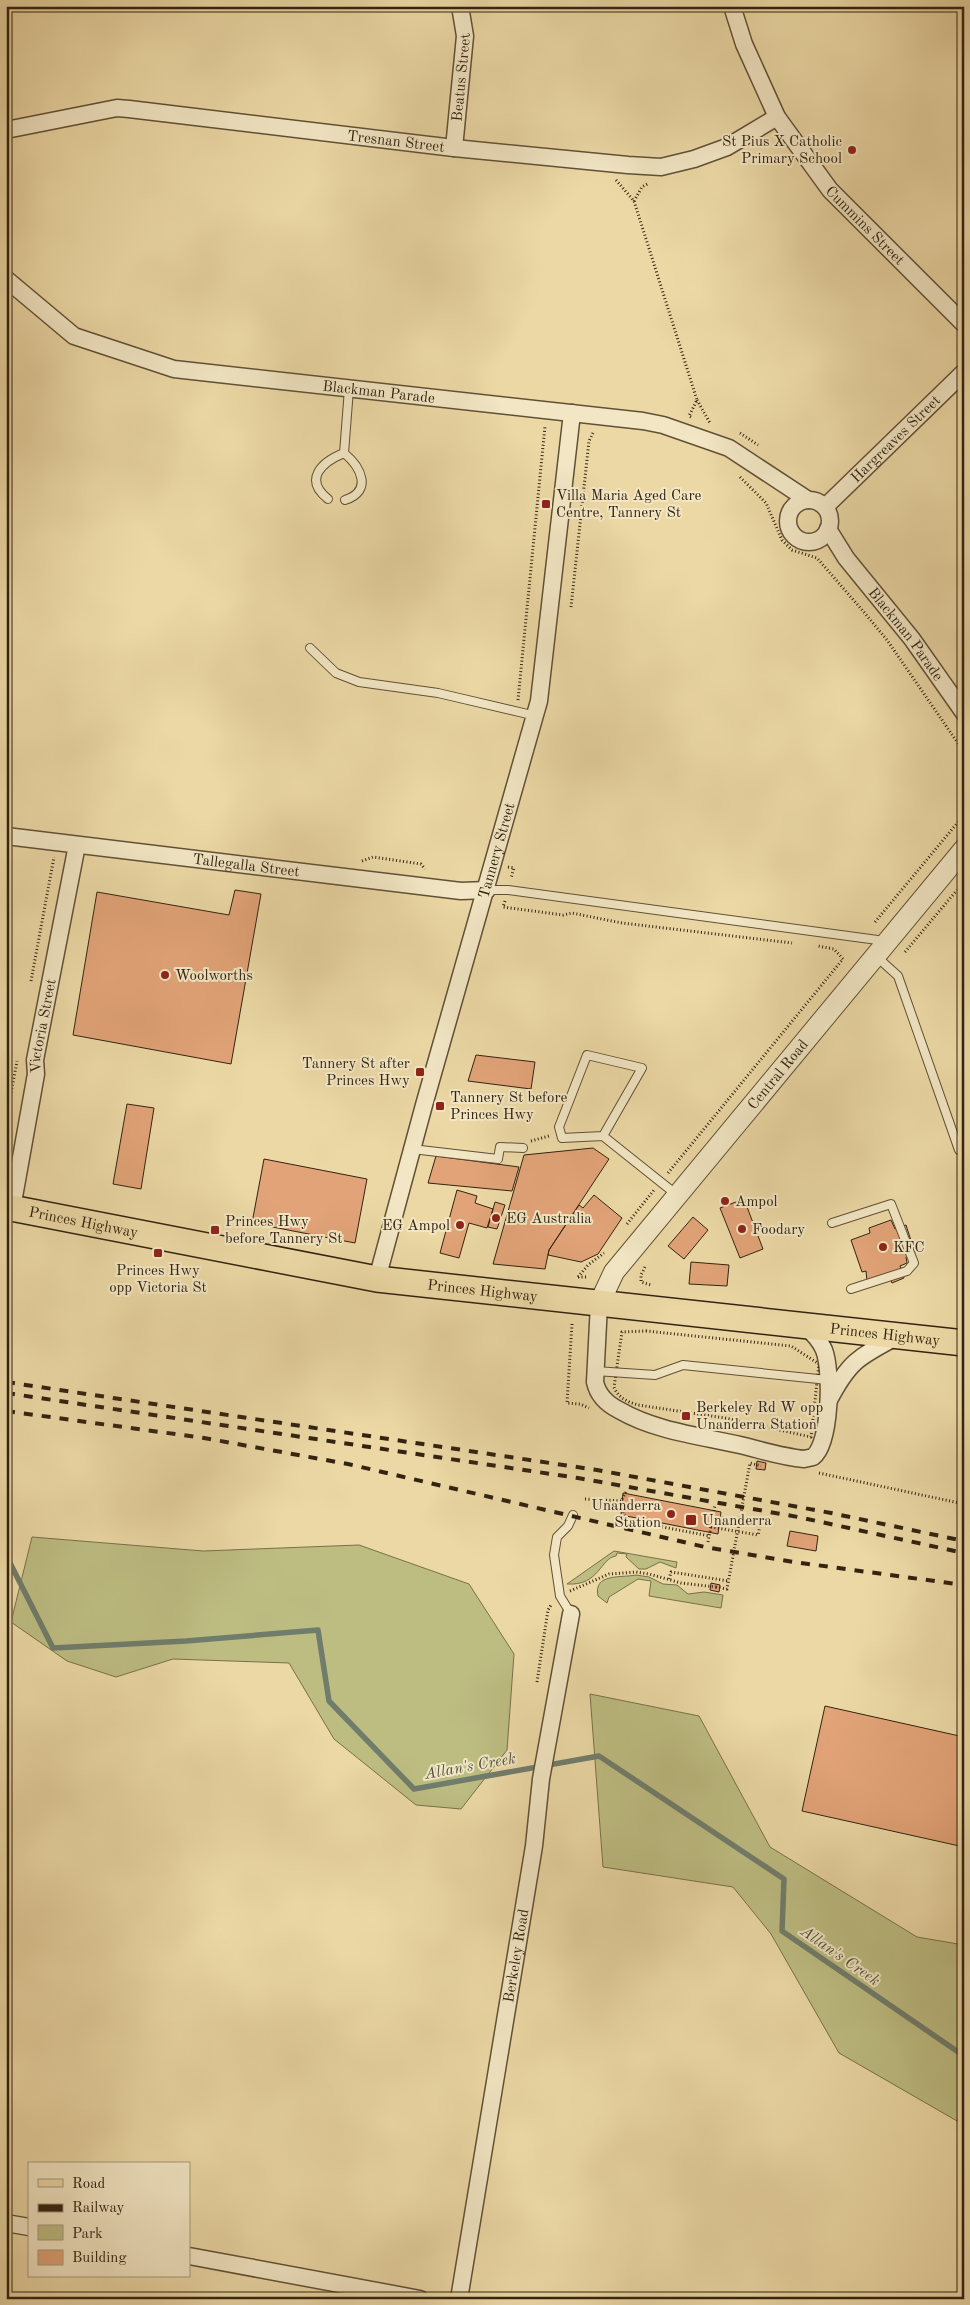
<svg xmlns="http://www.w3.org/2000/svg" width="970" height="2305" viewBox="0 0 970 2305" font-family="'Old Standard TT',serif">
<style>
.green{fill:#bdbd82;stroke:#78704a}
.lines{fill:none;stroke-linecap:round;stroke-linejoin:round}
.stream{stroke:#707d6c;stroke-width:5.5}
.building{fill:#e1a377;stroke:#332311}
.service-casing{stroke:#615036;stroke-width:10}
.minor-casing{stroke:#615036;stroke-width:19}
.tertiary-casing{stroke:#615036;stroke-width:22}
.primary-casing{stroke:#332311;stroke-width:28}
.path{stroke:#332311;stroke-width:3;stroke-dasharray:1 2.5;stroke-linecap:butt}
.service{stroke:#f2e6c4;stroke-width:8}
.minor{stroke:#f2e6c4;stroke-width:16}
.tertiary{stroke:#f2e6c4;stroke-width:20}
.primary{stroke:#ebd8a5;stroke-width:25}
.rail{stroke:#332311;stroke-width:4;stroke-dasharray:9 9;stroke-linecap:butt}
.path-bridge{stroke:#332311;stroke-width:3;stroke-dasharray:1 2.5;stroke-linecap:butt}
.poi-dot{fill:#8f2418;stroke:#f2e6c4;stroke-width:2}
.labels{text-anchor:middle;stroke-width:4;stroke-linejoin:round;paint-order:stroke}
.street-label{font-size:15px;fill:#332311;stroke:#f2e6c4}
.poi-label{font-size:15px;fill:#332311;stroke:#f2e6c4;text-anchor:start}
.water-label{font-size:16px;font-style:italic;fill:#51503f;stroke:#f2e6c4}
</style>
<rect width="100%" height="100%" fill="#ebd8a5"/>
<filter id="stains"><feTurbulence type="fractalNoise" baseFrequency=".004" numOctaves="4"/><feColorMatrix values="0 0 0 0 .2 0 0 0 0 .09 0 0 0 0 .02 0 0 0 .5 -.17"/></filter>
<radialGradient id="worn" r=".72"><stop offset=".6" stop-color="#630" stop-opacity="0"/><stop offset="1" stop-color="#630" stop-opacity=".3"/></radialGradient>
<path class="green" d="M32,1537l171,14 156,-6 110,39 45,70 -7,96 -46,59 -45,-4 -82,-66 -45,-76 -116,-4 -57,18 -49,-16 -56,-39z
M614,1551l63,11 -1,6 -16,-6 -14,7h-7l-13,-12 1,-3 -10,-1 -1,3c-16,2 -16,30 -49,28z
M636,1575l13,2 14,7 14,1 11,9 16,-2 19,3 -2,13 -72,-12 2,-15 -13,-2 -29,18 -2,6 -9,-7c-5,-23 23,-18 38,-21z
M590,1694l109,22 71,131 147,90 47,8v180l-125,-72 -68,-119 -38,-47 -130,-20z"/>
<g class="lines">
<path class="stream" d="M6,1555l47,93 133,-7 132,-11 11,71 85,88 185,-33 185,123 -2,52 182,125"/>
</g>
<path class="building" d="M235,890l26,4 -30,170 -158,-29 24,-143 132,23z
M476,1055l59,7 -4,27 -63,-8z
M127,1104l27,4 -13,81 -28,-5z
M593,1148l16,11 -60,91 -4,19 -52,-5 31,-109z
M436,1156l83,11 -7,24 -84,-8z
M264,1159l103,20 -12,64 -103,-20z
M457,1190l20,6 -2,7 18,6 -6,19 -18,-5 -10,35 -19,-5z
M594,1195l28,23 -24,36 -17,8 -33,-7 1,-5 30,-45 4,3z
M744,1199l19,50 -23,9 -20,-50z
M495,1202l10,3 -8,24 -9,-2z
M693,1217l15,13 -24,29 -16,-13z
M891,1220l4,9 11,-4 9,28 -9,4 1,6 -7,3 4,12 -12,5 -4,-9 -21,7 -1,-10 -4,1 -11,-32 19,-7 -1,-5z
M691,1262l38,3 -2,21 -38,-2z
M757,1461l9,2 -1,7 -9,-1z
M623,1493l98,19 -3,22 -97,-19z
M722,1517l8,1v6l-9,-1z
M790,1531l28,5 -2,15 -29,-5z
M711,1583l9,2 -1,7 -9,-2z
M825,1706l139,31v110l-162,-36z"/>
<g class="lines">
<g class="service-casing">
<path id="service" d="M344,453l5,-64
M344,453c17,14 29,38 1,47
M328,499c-25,-20 -6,-37 16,-46
M310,648l26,25 23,9 79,11 98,23
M487,890h21l377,51
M877,957l21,19 61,174
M603,1136l39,-68 -55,-13 -28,72 3,11 41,-2 74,59
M412,1149l86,10 2,-12 23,1
M832,1223l59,-19 23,59 -7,8 -56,18
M595,1371l60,4 28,-10 145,15
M571,1614l-11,-18 -6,-41 3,-18 11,-11 5,-11"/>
</g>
<g class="minor-casing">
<g id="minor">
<path id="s1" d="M732,6l12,38 33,73 53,73 134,134"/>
<path id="s2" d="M6,130l111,-22 12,1 325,39 174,17 33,2 33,-8 33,-12 50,-30"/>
<path id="s3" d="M454,148l11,-112 -5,-30"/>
<path id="s4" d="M6,279l68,57 100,33 469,52 20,4 66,23 79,52"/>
<circle cx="809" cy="521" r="21"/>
<path id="s5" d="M825,507l139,-135"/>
<path id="s6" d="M828,529l18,29 66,81 52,74"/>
<path id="s7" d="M6,836l455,55 26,-1"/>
<path id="s8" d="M12,1208l24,-134 -1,-14 42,-215"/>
<path id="s9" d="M377,1279l47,-174 115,-404 33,-288"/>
<path d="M599,1304l-4,78c3,14 12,22 24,28 36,21 81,26 121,35 21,5 42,12 64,14l9,-2c18,-14 19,-87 11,-107 -4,-10 -11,-17 -19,-24"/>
<path d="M829,1400c21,-40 30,-43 69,-64"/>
<path d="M6,2223l23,4"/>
<path d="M189,2256l231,43"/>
<path id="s10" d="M459,2299l75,-453 7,-67 30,-165"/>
</g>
</g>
<g class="tertiary-casing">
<g id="tertiary">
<path id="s11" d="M599,1304l15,-32 350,-423"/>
</g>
</g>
<g class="primary-casing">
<g id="primary">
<path id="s12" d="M6,1207l371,72 587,64"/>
</g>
</g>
<path class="path" d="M616,180l18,21 63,199 -8,16 2,1
M634,201l8,-14 7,-4
M697,400l13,23
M740,433l18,12
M740,477l26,26 16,37 10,10 25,8 46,53 24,29 77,112
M571,607l18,-166 4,-8
M518,700l27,-274
M362,861l11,-4 48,7 4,5
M508,867l6,1 -3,10
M505,901l-2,6 60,8 9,-2 50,10 170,20
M875,922l89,-107
M905,952l52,-62
M31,981l23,-124
M6,1120l11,-59
M531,1141l18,-5
M668,1173l175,-214 -9,-10 -16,-3
M627,1224l27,-34
M645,1267l-4,8v7l10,3
M578,1277l10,-12 16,-12
M578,1277h9
M572,1324l-5,79 13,1 9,4
M646,1331l145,15 28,18 -8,73 -86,-19 -87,-13c-10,-3 -20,-7 -24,-18l8,-55z
M819,1473l145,31
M626,1492l-5,9 5,19 84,16
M585,1499l36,2
M711,1527l47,8 2,-9 -47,-8
M708,1542l7,-37
M669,1579l2,-7 58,9
M570,1591l39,-17 27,-2 13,2 32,9 35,4
M537,1682l11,-72 3,-5"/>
<use href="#service" class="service"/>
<use href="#minor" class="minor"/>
<use href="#tertiary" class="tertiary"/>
<use href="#primary" class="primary"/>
<path class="rail" d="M6,1382l591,88 234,43 133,28
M6,1393l572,85 220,39 166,36
M6,1411l198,27 144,26 357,83 89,15 170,23"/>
<path class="path-bridge" d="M716,1587l11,2 23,-126 11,3"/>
</g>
<g class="poi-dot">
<circle cx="852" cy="150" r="5"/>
<rect x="541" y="499" width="10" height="10" rx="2.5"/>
<circle cx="165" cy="975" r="5"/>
<rect x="415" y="1067" width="10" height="10" rx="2.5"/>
<rect x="435" y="1101" width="10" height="10" rx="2.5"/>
<circle cx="725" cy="1201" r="5"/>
<circle cx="496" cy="1218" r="5"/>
<circle cx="460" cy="1225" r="5"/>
<circle cx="742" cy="1229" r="5"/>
<rect x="210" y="1225" width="10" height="10" rx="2.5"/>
<circle cx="883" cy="1247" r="5"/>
<rect x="153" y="1248" width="10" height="10" rx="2.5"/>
<rect x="681" y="1411" width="10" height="10" rx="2.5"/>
<circle cx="671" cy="1514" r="5"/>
<rect x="685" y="1514" width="12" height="12" rx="2.5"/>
</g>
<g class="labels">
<g class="street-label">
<text dy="5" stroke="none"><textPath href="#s3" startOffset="71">Beatus Street</textPath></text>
<text dy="5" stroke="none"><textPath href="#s2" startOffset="394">Tresnan Street</textPath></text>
<text dy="5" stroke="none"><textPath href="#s1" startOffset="260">Cummins Street</textPath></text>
<text dy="5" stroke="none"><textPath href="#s4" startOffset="400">Blackman Parade</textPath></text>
<text dy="5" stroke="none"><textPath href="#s5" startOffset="98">Hargreaves Street</textPath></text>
<text dy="5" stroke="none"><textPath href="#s6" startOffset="131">Blackman Parade</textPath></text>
<text dy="5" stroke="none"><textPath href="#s9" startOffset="445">Tannery Street</textPath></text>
<text dy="5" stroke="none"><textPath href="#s7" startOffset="242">Tallegalla Street</textPath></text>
<text dy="5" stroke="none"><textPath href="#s8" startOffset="185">Victoria Street</textPath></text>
<text dy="5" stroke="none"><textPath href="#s11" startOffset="292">Central Road</textPath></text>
<text dy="5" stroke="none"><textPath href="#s12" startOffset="79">Princes Highway</textPath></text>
<text dy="5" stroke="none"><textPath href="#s12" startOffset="484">Princes Highway</textPath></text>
<text dy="5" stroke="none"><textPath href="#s12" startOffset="889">Princes Highway</textPath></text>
<text dy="5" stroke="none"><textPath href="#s10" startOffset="348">Berkeley Road</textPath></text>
</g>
<g class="poi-label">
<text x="842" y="146" text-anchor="end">St Pius X Catholic<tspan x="842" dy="17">Primary School</tspan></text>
<text x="556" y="500">Villa Maria Aged Care<tspan x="556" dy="17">Centre, Tannery St</tspan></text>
<text x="175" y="980">Woolworths</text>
<text x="410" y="1068" text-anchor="end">Tannery St after<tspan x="410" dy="17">Princes Hwy</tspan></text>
<text x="450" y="1102">Tannery St before<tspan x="450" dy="17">Princes Hwy</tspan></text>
<text x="735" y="1206">Ampol</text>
<text x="506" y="1223">EG Australia</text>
<text x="225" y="1226">Princes Hwy<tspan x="225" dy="17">before Tannery St</tspan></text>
<text x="450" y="1230" text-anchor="end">EG Ampol</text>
<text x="752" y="1234">Foodary</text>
<text x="893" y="1252">KFC</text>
<text x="158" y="1275" text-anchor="middle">Princes Hwy<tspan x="158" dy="17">opp Victoria St</tspan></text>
<text x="696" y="1412">Berkeley Rd W opp<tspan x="696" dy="17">Unanderra Station</tspan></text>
<text x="661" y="1510" text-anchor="end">Unanderra<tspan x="661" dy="17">Station</tspan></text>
<text x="702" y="1525">Unanderra</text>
</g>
<g class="water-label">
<text transform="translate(470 1765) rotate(-10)" y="6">Allan's Creek</text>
<text transform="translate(841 1955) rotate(35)" y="6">Allan's Creek</text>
</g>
</g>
<rect width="970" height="2305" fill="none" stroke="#ebd8a5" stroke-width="25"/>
<rect x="8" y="8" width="955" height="2290" fill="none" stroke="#332311" stroke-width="2.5"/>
<rect x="12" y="12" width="945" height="2280" fill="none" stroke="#332311"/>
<rect x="28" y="2162" width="162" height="115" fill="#f2e6c4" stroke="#a6987c"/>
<rect x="38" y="2179" width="25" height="8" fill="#ebd8a5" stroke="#a6987c"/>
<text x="72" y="2188" font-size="15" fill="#332311">Road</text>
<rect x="38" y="2204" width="25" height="8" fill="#332311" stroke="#a6987c"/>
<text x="72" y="2212" font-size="15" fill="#332311">Railway</text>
<rect x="38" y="2225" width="25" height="15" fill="#bdbd82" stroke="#a6987c"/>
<text x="72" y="2238" font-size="15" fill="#332311">Park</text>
<rect x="38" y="2250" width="25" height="15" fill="#e1a377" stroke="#a6987c"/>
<text x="72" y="2262" font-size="15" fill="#332311">Building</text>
<rect width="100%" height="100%" filter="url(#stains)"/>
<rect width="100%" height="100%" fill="url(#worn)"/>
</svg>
